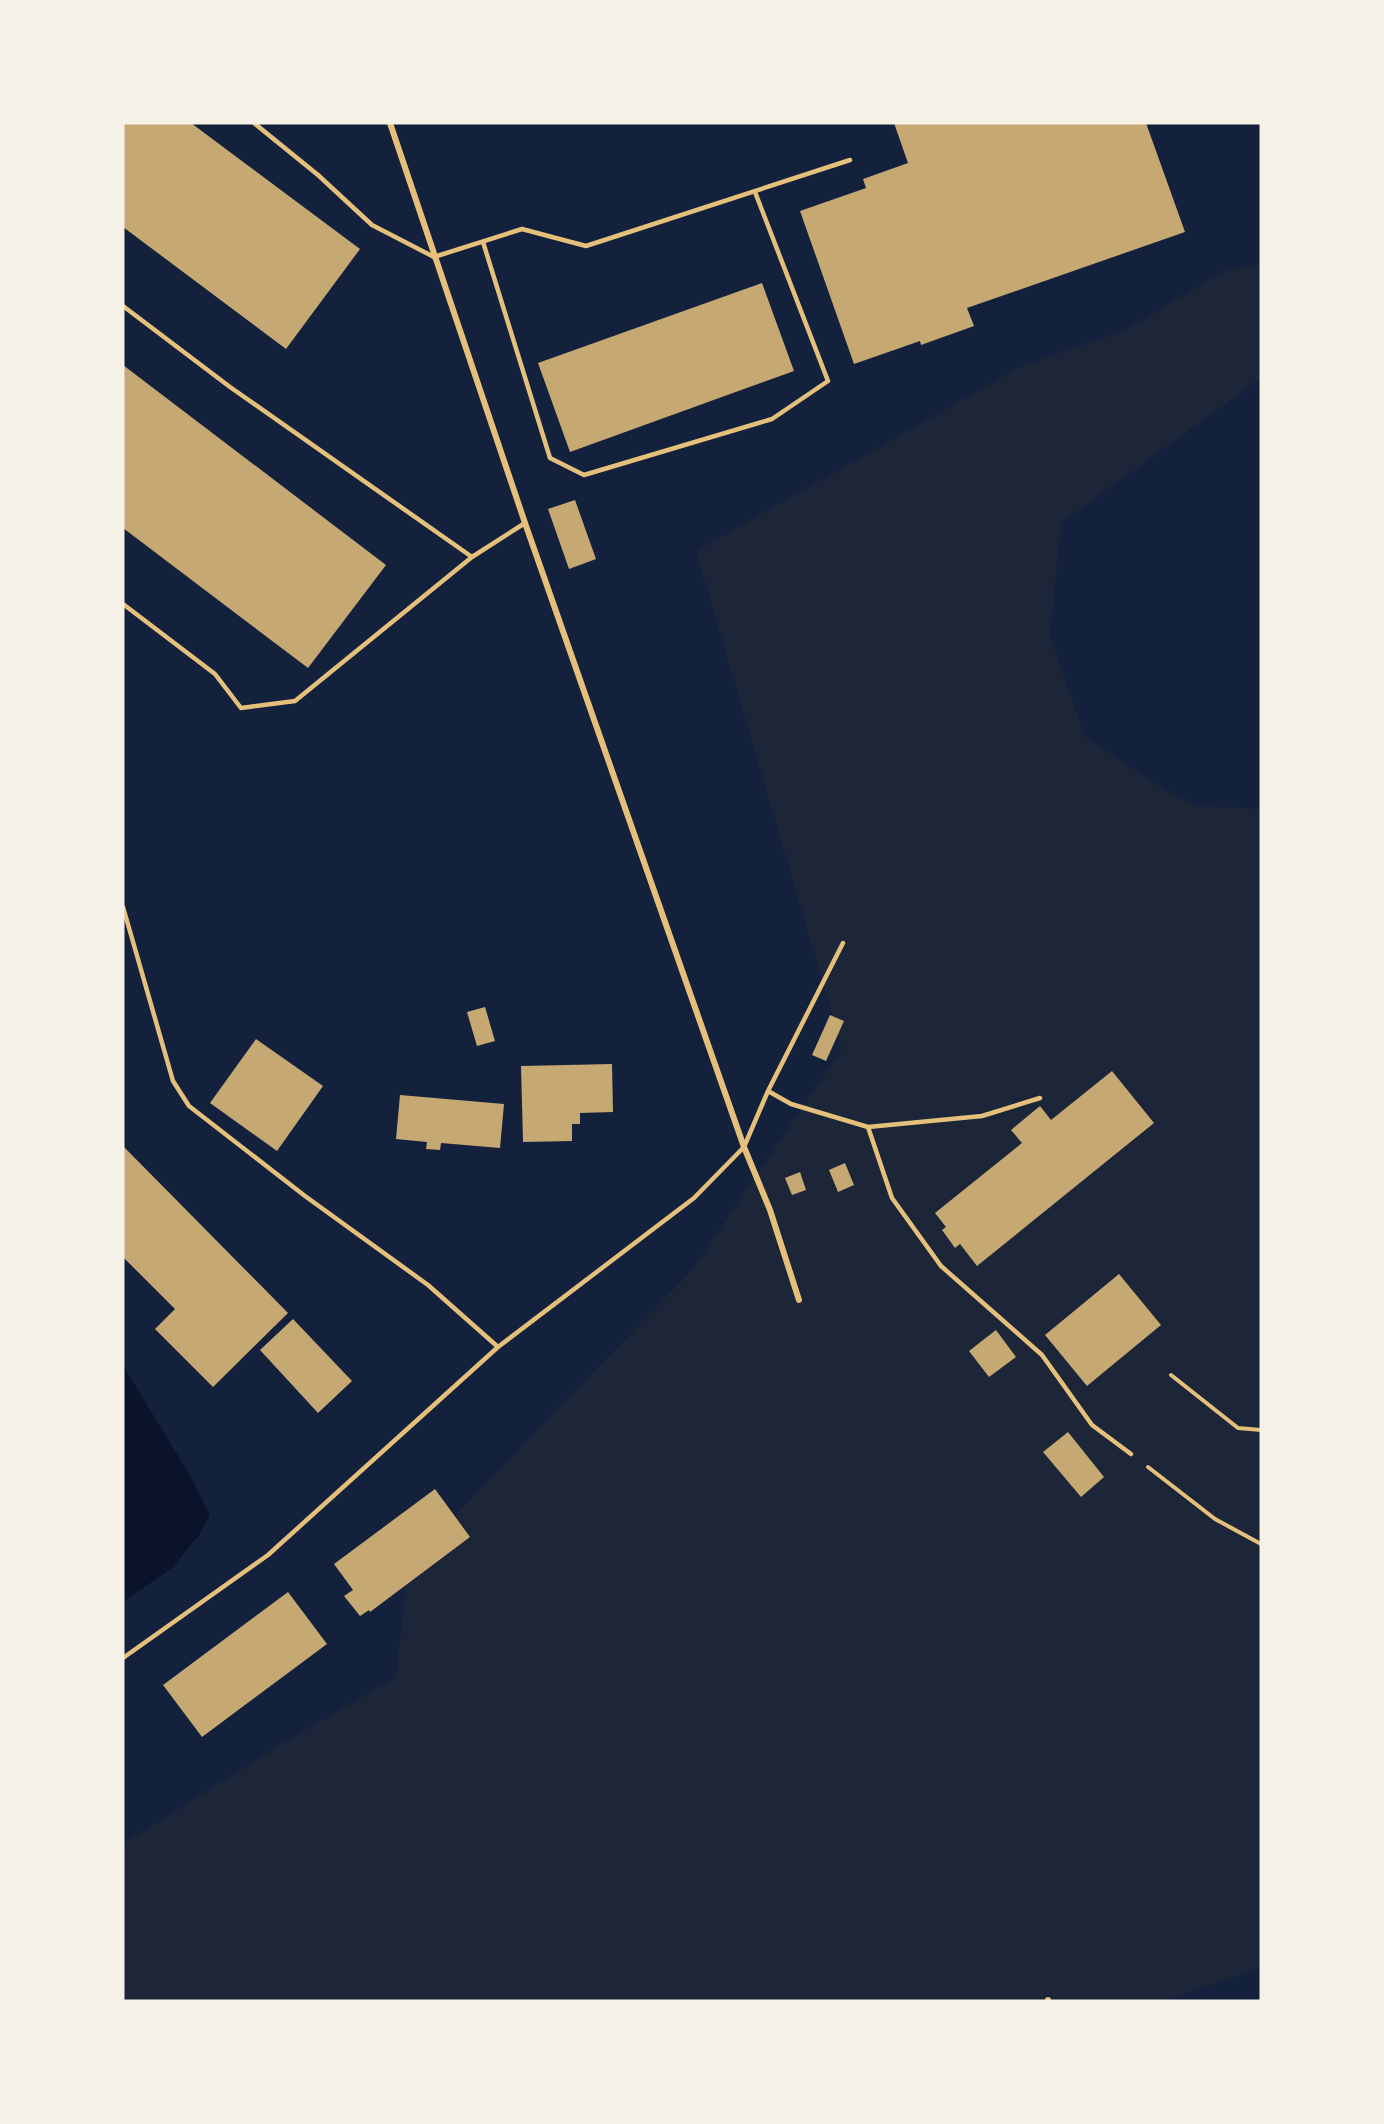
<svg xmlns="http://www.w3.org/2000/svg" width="1384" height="2124" viewBox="0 0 1384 2124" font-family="'Source Sans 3',sans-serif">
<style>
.green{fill:#1d2539}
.water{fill:#0b132b}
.building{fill:#c6a872}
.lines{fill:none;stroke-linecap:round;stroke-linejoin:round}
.path{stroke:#e5c07b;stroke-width:4}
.service{stroke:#e5c07b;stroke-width:4.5}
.minor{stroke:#e5c07b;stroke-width:6}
</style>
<rect width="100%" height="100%" fill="#14213d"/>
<path class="green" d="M1261,264v114l-200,145 -11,113 35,101 78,51 33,18 65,3v1159l-97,33h-1041v-157l165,-104 108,-63 12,-113 287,-297 147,-219 -146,-497 326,-185 101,-35 103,-61z"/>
<path class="water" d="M123,1365l69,114 18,36 -11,20 -27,33 -49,34z"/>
<path class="building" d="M123,123h68l169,126 -74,100 -163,-122z
M894,123h252l39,109 -218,76 7,18 -53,19 -1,-4 -66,23 -54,-153 66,-23 -3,-9 45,-16z
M762,283l32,88 -224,81 -32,-89z
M123,365l263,200 -78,103 -185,-140z
M575,500l21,59 -27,10 -21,-60z
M485,1007l10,34 -18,5 -10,-34z
M830,1015l14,6 -18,40 -14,-6z
M256,1039l67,47 -46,65 -67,-48z
M612,1064l1,48 -33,1v11h-8v17l-49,1 -2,-76z
M1112,1071l42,52 -177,143 -17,-22 -5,4 -13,-18 4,-3 -11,-14 87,-70 -11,-13 29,-24 11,14z
M400,1095l104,9 -4,44 -59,-5 -1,7 -14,-1 1,-7 -31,-3z
M123,1146l165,167 -75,74 -58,-58 20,-20 -52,-52z
M845,1163l9,22 -16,7 -9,-22z
M800,1172l6,18 -14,5 -7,-17z
M1119,1274l42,51 -74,61 -42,-51z
M293,1319l59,62 -34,32 -58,-63z
M996,1330l20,27 -27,20 -20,-26z
M1068,1432l36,45 -23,20 -38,-45z
M435,1489l35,48 -100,75 -1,-2 -9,6 -16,-20 9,-6 -19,-26z
M288,1592l39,52 -125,93 -39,-52z"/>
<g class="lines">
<path class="path" d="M1171,1375l67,53 23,2
M1148,1467l67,52 46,25"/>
<path class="service" d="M254,123l64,52 54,50 62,32 88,-28 64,17 264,-86
M483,242l67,216 34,17 188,-56 56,-38 -73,-189
M123,306l107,81 242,170 53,-34
M123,604l92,70 26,34 54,-7 177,-144
M123,907l50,174 16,25 116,90 123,89 70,62
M768,1091l23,13 77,23 114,-11 58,-18
M868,1127l24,71 49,68 101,89 50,70 39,29
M123,1658l145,-103 230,-208 196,-149 50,-51 24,-56 75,-148"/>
<path class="minor" d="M390,123l135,400 219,624 26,63 29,90
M1048,2000v1"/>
</g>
<rect width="1384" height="2124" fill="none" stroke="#f6f1e7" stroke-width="249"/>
</svg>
